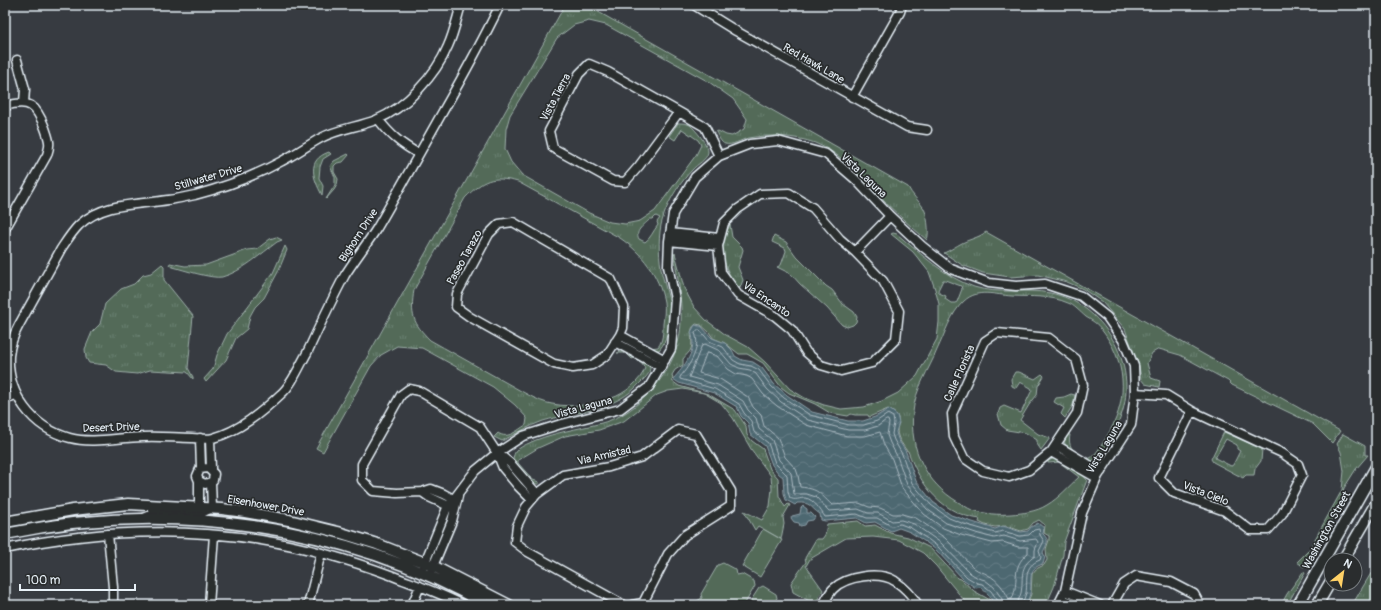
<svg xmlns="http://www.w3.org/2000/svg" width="1381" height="610" viewBox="0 0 1381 610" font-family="Pangolin,sans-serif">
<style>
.grass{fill:url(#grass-tufts);stroke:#9daea8;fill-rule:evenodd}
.pitch{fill:#526b59;stroke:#9daea8}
.water{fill:url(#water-waves);stroke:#8b9ea7}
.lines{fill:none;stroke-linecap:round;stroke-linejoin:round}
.shore{stroke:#aabac2;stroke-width:1}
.minor-casing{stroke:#e8f1f8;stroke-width:11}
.major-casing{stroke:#e8f1f8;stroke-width:13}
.minor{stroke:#2a2d2e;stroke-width:8}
.major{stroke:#2a2d2e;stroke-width:10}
.labels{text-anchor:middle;stroke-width:3.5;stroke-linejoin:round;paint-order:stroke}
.street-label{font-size:11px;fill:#e8f1f8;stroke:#2a2d2e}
</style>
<defs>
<pattern id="grass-tufts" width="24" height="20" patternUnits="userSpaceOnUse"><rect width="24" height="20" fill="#526b59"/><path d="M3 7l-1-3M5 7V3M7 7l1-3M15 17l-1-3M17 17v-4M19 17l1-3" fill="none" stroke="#6b8172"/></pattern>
<pattern id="water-waves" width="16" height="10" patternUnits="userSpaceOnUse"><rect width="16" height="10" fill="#4d6771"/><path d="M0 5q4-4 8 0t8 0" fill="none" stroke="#677d86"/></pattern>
</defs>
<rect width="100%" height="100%" fill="#373b41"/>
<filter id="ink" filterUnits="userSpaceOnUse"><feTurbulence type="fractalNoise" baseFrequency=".025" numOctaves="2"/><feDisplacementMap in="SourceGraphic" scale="8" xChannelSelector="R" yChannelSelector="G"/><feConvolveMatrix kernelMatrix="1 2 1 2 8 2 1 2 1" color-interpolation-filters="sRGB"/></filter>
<g filter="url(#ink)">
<path class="grass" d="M565,5h21l322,182c4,8 10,13 15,20 4,5 7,26 4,33 -17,-14 -33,-29 -49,-45 -21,-21 -35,-41 -63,-52 -20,-7 -46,-9 -67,-5 -7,2 -16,8 -23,6 -4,-1 -7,-8 -9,-12l2,-1 8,4 6,1 12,-7 3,-10 -14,-20 -24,-17 -103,-57 -17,-4 -15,4 -17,13 -47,77 -4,14 -1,20 6,13 11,13 67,38 21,9 15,2 15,-3 15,-10 41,-56 5,-10 -3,-5 -16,-11 -7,11 -6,-4 9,-13c4,0 8,0 12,2 5,4 19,21 18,27 -1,8 -11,12 -16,18 -5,5 -9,11 -13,16 -8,11 -15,26 -18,39 -3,16 -2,33 1,49 2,9 5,17 7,26 2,15 1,39 -10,50h-5l-4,-2 8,-1c5,-6 5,-15 5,-23 1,-7 2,-15 1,-22 -5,-27 -22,-49 -44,-64l-102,-56c-26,-7 -35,-2 -53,16l-51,92c-4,25 -1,33 16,50 25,14 50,28 75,42 13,7 33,20 47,22 23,4 38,1 60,-6 12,-4 29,-17 33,-30l-3,-5 -8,-5 -2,1 -6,-6h-9c9,-5 27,7 33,14 0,7 -4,10 -9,15 -25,29 -64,29 -98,39 -14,5 -28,13 -41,20l-8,-4 4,-4c10,7 19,-3 28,-8l1,-7 -12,-13 -22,-18 -71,-39 -25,-2 -16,9 -10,11 -48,86 -7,-4zM656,216l4,2 -3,4 1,3c-5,6 -7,13 -13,17l-6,-3c-5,-9 6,-14 11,-20h3z
M329,152l2,2 -8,5 -3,8 -1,11 4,8 -1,9c-9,-17 -16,-35 7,-43z
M348,154l1,1 -6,7 -6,1 -3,3v6l4,7 -1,6 -3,5 -8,9 9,-14v-8l-5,-11 4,-5z
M730,225l2,12 10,10 1,3 -5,17 5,13 -3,8c-13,-12 -21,-33 -16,-51 2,-4 4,-8 6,-12z
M986,232l354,199 -8,12 -19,-19 -81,-39 -4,-4 -48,-26 -21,-6 -7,4 -5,10 4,15 9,3 -1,6 -14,-3 -4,-5 -2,-13 -14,-37 -23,-27 -19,-13 -16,-7 -29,-7 -28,2 -27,-4 -21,-8 -18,-12c7,-3 12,-7 18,-10 8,-4 16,-5 24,-11z
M893,233l4,1c24,20 48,43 77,53 25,8 51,1 76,6 53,10 90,72 71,123 -4,12 -17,42 -29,45v1l-24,-13c-5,-6 -4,-9 0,-15l2,1c-3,15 7,18 18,24 8,-2 17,-20 22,-28 19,-35 16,-70 -9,-102 -3,-5 -10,-9 -15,-12 -6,-5 -12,-12 -18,-14 -18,-8 -37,-6 -56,-7 -17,-1 -34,-8 -48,5 -14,13 -19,33 -27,49 -8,20 -22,39 -24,62 -4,37 13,71 45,90 4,2 9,6 14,8 13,4 26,5 39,4 12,-1 25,-2 36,-9 12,-7 22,-19 32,-28l-20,-15 -11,1v-2l7,-3 28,17 4,5 -23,62 -1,13 -9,32 -8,18 -4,-2 -2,2 -13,-1 4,-10 1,-20 4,-5 8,-4 3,-5 -1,-11 3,-9v-4l-5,-3 1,-8 -6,-5 -6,3 -5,6 -7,2 -15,-5 -11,1 -10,-2 -6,-3 1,-3c-38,-5 -60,-34 -72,-68l-2,-1c-3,-5 -7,-10 -8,-14 -4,-14 8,-18 -10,-27l-19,8 -1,-2h-13l-4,-1 -3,2 -18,-3 -15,-9 -26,-11 -8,-6 -18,-24 -16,-9h-8l-14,-11 -12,-5 -4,-6 -8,-7 -5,-1c-9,6 -2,16 -5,25 -1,3 -6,7 -8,10v6l-8,5 -3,5 1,3 -1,3 7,5 29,8 27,16 11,16 1,9 5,6 11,8 7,20 8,9 1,18 6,11 3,-3 2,1 -7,12 1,7 -3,15 -23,-13 -3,4 -11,-19 18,9 8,-14 2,-17 -1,-13 -20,-27 -18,-31 -12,-15 -17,-10 -21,-4 -15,2 -11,4 -33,26 -25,9 -34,6 -27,12 -20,12v3l15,17 6,2v2c-11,1 -20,-16 -27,-24 2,-3 2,-8 5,-10 6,-5 13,-7 19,-10 21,-8 41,-11 62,-16 22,-6 33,-13 49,-29 43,-44 37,-84 27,-139l1,-3 9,35 10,19 12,13 20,15 22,12 17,15 25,27 15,9 19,7 17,4 23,-2 18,-6 16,-8 19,-17 20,-37 2,-17v-18l-4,-15 -6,-17 -16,-20 -22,-18zM943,280h2l16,6 1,3 -5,13 -2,1h-4l-6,-4 1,-3 -7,-3 -1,-3z
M774,236l12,6 10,14 30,30 6,4 11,14 11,8 3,5 -1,5 -3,3 -6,2 -5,-2 -15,-17 -27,-24 -9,-10 -14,-7 4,-2 5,-14 -1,-3 -13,-6z
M276,237l6,3 -5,2c-16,12 -36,30 -55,35 -10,2 -38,-7 -49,-10l-4,-2 1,-2 15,3 21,-1 41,-15 10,-1 13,-10z
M285,246l2,4 -9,22 -14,26 -9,9 -5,9 -3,13 -11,9 -10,22 -20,22 -2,-3 9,-10 4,-14 10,-21 46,-61z
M162,264l2,2v14l29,36 -5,52 5,9v2l-6,-7 -37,-2 -13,4 -21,-2 -10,-7 -17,-2 -3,-5 -1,-9 7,-17 8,-8 5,-20 16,-15 13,-5 9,-9 8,-2z
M1015,372h4l16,7 7,-5 2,2 -6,10 -1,9 -8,10 -9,15 18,14 12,4 -9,12 -4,-6v-4l-11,-7 -19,-3 -6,-5 -3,-11 2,-6 4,-2 17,7 11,-23 -1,-2 -11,-6 -4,6 -4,-2 -1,-7z
M1071,394l4,1 -2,10 -8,13 -4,-4 3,-6 -10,-6 2,-4 8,-1z
M1224,432l38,17 -1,12 -6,8 -1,6h-8l-3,3 -30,-16 -2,-3zM1226,439l11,6v4l3,2 -7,14 -2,1 -16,-8z
M1343,434l22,12v9h3l-12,14 -12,19 -4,16 -36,63 -7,-5 12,-12 33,-60 2,-19 -3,-19 -4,-8z
M858,521l7,5 10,-1 15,8 18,4 22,11 28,30 3,1 13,12 18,10 1,4h-25l-32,-39 -13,-13 -24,-13 -26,-3 -27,1 -36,21 -4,7 17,24 -8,14 -22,-12 -2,-9 15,-21 -1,-4 11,-19h6l3,-4 2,-11z
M1376,565v40h-24z
M1303,572l2,1 -18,32h-6l6,-11z"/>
<path class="pitch" d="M763,529l19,11 -22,37 -18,-11z
M723,563l13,7 1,5 5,-1 12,7 1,5 -11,19h-49l2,-4 5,-3 -1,-4 17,-29z
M763,586l13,8 1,4 -4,7h-25l11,-17z"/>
<path class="water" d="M695,325l6,1 11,12 13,5 7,7 3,6 7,4 11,2 9,6 12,16 13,11 25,17 36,9h15l12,-4 14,-8 8,6 2,8 -3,9 2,7 8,13 10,29 17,21 18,13 15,5 29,9 8,-3 18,6 7,-1 3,-4 7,-4 6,5 -1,6c7,6 4,10 0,18l2,5 -2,7c-17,5 -10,16 -13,30 -1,3 -2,7 -4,10l-5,1h-26l-7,-11 -8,-7 -4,1 -12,-8 -28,-30 -9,-7 -17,-11 -11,-4 -8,3 -16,-9 -9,1 -9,-5 -32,3 -4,-1 -1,-6c-11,-7 -8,-12 -23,-11l-2,2 -9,-5 -2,-7 -1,-16 -4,-3 -7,-9 -7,-19 -15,-12 -2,-11 -7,-7 -4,-9 -23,-14 -35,-10 -6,-4c11,-12 25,-29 18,-47z
M803,506l4,3v4h4l4,4 -2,3 -6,1 -2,4 -5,1 -1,-3 -5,-1 -3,-4 1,-2 8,-2 1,-6z"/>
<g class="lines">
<path class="shore" d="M708,353l9,3 11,13 8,5 11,2 5,3 11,15 14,12 29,19 41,11h18l15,-4 4,13 8,14 10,29 22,26 19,14 18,7 31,8 11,-1 15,5h10v6c-18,15 -8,28 -16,46h-3c-5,-10 -11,-19 -21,-24 -4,-3 -9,-3 -14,-7l-29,-30 -29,-20 -14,-4h-9l-13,-6 -11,-1 -10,-4 -27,2c-13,-12 -13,-16 -32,-18l-2,-12 -2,-6 -11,-12 -7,-19 -14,-12 -3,-11 -8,-8 -5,-10 -28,-18 -21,-6 7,-19z
M998,605v-4l-7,-10 -9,-7 -5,-1 -10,-6 -29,-30 -9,-7 -18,-12 -11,-4 -8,2 -15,-8h-10l-10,-4 -32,3c-4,-6 -11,-18 -20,-19 -5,0 -10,3 -15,0l-2,-6 -1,-17 -12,-12 -7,-20 -14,-11 -3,-11 -7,-8 -5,-9 -24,-15 -35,-10v-2c10,-12 21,-29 15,-44l2,-3h3l9,11 14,6 10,13 7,4 11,2 8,4 12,16 13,12 26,17 39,10h15l13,-4 11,-7 5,3 1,6 -2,11 2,6 8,14 10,29 19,22 18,13 15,6 31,9 8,-2 17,5 9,-1 5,-5 5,-1 1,6 4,6 -5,10 2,6 -1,3c-17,6 -12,19 -14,33 -1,4 -3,8 -4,12
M1003,605l-1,-6 -8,-12 -9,-7 -7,-2 -8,-5 -29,-30 -27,-19 -13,-4 -9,1 -14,-8h-10l-10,-4 -29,2 -13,-14 -9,-3h-13l-3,-21 -12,-13 -7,-20 -13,-11 -3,-11 -8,-8 -5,-9 -25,-16 -29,-8 13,-32 3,-1 15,7 11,13 8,4 11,2 6,4 11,15 14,13 27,18 40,10h17l13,-4 8,-6h2l1,3 -2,12 3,8 7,13 10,29 20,24 19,14 33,11 15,4 10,-2 16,5 16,-2 2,3 -3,8v6c-17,11 -11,21 -14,37 -1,4 -3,7 -4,12"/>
<g class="minor-casing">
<path id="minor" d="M461,5c-4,13 -7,28 -13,41 -12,29 -42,62 -72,74 -18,7 -38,9 -55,18 -13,7 -25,16 -39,23 -27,15 -57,26 -87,34 -9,2 -18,4 -27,5 -30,5 -64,2 -89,25 -7,7 -12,15 -18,24l-42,76c-5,9 -9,20 -10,31 -2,38 23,72 61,82 23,6 50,-1 73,-1 16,-1 33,1 49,1 7,0 14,2 21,0 26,-7 48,-25 68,-44 11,-9 19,-29 26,-41 12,-26 24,-52 38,-78 10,-16 22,-31 32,-47 22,-38 43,-76 65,-115 20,-35 40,-71 58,-108
M694,5l42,26 171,96 20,3
M17,60l8,29 -1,14
M589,64l19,8 71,40 -40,54 -14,16 -12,-1 -60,-33 -4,-17 30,-57z
M852,97l48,-85 2,-7
M5,106c25,-7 31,-1 40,22 4,12 6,15 2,27l-42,74
M679,112l26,15 14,29
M378,119c12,16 23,25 41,35
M789,193l24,15 27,31 15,13 28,29 16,30 -3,28 -24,24 -31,8 -20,-6 -15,-13 -14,-22 -17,-14 -37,-21 -17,-23 -3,-26 6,-23 14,-14 22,-15z
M513,222l98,57 13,28 -1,21 -3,7 -13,20 -15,10 -19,3 -19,-4 -84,-47 -14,-10 1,-13 32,-60 10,-10z
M670,233l49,5
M669,241l49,5
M855,252l35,-36
M997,333l52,5 27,21 7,26 -6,28 -26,39 -22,18 -20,7 -26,-6 -19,-13 -10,-21 -2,-23 33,-73z
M620,335l45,25
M615,342l46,25
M1135,393l31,2 26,16
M5,400l11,-6
M1192,411l90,42 16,11 4,11 -20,39 -14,16h-18l-25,-19 -51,-18 -15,-15z
M200,438l1,30
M210,439l1,30
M1056,445l45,27
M1051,452l46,26
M498,453l12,10 27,31
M199,481v26
M422,492l7,5 24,11
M457,501l-13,-7 -13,-5 -9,3 -25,1 -24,-2 -11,-11v-16l39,-69 8,-6 10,2 61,36 17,26 6,15 15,18 14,14
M144,518l14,-6 44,1 10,-5 -1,-26 2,-2 1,-6 -6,-6 -8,1 -3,7 2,5 6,3 6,-2
M108,534l5,53v18
M5,549c84,-18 171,-22 256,-9 45,7 89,20 132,36 23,9 47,17 70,29
M431,571l21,-50 6,-25
M421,572l26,-64 28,-37 22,-18 26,-17 35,-11 62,-16 29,-22 22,-38 4,-50 -7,-33 1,-25 4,-27 22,-37 24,-21 31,-12 28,-3 48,13 29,25 35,37 32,30 29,23 38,14 27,3 29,-2 36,12 26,21 16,23 11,26 1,27 -4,32 -33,51 -16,37 -17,78 -7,14
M1065,591l35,14
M1062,599l15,6
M209,605l5,-70
M308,605l13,-52
M412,605l8,-19
M624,605l-96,-53 -13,-10 2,-16 9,-19 11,-13 26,-19 46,-8 33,-10 36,-27 18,4 35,57v15l-46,29 -17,19 -25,49 -11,2
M823,605c3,-5 6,-12 10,-16 13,-13 46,-18 62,-8 9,6 17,14 23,24
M1112,605l12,-21 12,-8 35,6 23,12 6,11"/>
</g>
<g class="major-casing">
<path id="major" d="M5,522l68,-12 55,-6 94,5 23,3 44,8 49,12 39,12 56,22 76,39
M5,534c162,-34 338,-11 482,71
M1343,560l33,-57
M1298,605l78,-138
M1317,605l14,-24"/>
</g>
<use href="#minor" class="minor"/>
<use href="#major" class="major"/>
</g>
</g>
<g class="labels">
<g class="street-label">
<text transform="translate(814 63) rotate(30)" y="4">Red Hawk Lane</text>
<text transform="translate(555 97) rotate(-62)" y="4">Vista Tierra</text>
<text transform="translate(864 175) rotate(44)" y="4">Vista Laguna</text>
<text transform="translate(208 177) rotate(-16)" y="4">Stillwater Drive</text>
<text transform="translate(358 235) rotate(-57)" y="4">Bighorn Drive</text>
<text transform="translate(464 257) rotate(-61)" y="4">Paseo Tarazo</text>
<text transform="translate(767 299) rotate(34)" y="4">Via Encanto</text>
<text transform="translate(959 373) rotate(-66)" y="4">Calle Florista</text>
<text transform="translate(583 407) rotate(-15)" y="4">Vista Laguna</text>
<text transform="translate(111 427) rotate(-2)" y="4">Desert Drive</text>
<text transform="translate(1104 447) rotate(-59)" y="4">Vista Laguna</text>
<text transform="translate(604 455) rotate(-13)" y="4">Via Amistad</text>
<text transform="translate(1206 493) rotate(21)" y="4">Vista Cielo</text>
<text transform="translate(266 505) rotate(10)" y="4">Eisenhower Drive</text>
<text transform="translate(1326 530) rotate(-61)" y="4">Washington Street</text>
</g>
</g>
<rect width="1381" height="610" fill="none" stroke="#2a2d2e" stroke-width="20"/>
<rect x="10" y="10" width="1361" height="590" fill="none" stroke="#e8f1f8" stroke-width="1.5" filter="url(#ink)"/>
<g transform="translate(1343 572) rotate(30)"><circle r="19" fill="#2a2d2e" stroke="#767b7f"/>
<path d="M0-3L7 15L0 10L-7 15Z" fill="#ffd166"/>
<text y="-6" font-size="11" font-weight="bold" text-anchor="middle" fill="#e8f1f8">N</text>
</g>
<path d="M20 584v6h115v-6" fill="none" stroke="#e8f1f8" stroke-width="2"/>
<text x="26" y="584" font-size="12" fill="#e8f1f8" stroke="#2a2d2e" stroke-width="3" paint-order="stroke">100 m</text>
</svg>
